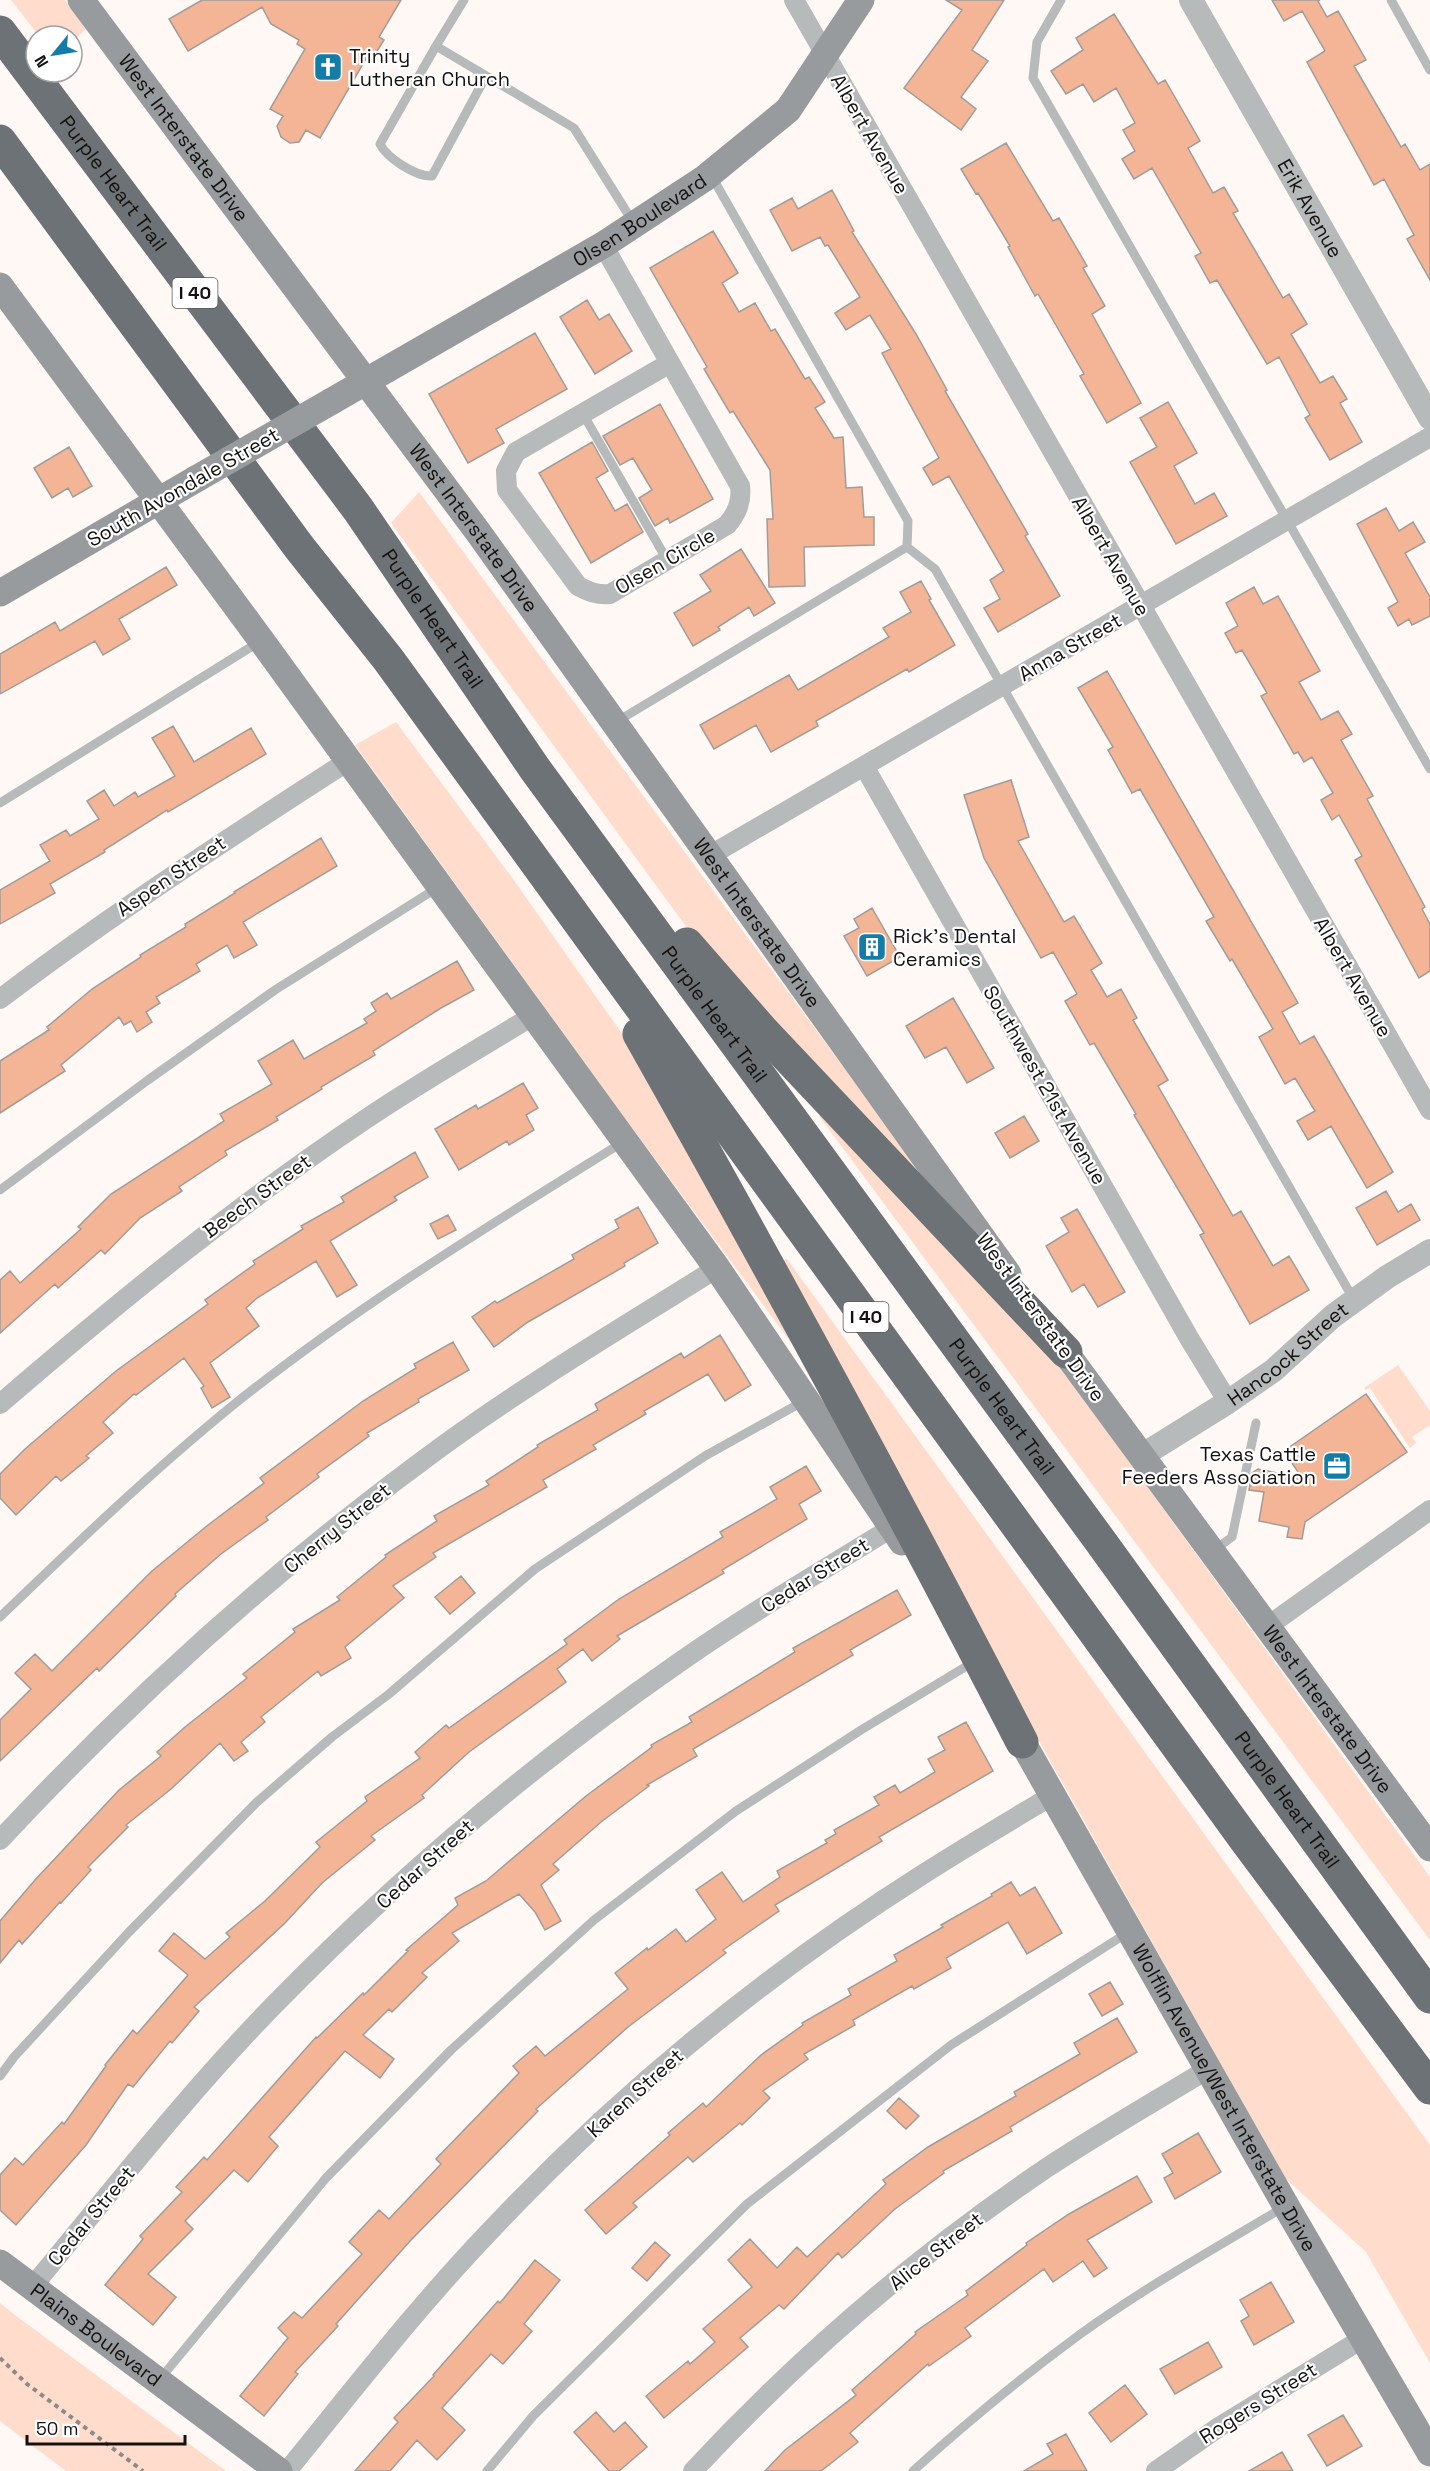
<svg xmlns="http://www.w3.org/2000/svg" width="1430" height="2471" viewBox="0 0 1430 2471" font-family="'Space Grotesk',sans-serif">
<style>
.green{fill:#ffdccc}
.building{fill:#f4b597;stroke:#a29c99;stroke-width:1.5}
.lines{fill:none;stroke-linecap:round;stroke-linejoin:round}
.path{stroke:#8e8a87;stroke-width:4;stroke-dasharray:4.5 4.5;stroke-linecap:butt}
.service{stroke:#b7babb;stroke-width:9}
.minor{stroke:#b7babb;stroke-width:20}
.tertiary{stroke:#b7babb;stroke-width:24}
.secondary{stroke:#979b9d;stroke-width:27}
.motorway{stroke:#6c7275;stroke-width:33}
.secondary-bridge{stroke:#979b9d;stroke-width:27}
.labels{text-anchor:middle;stroke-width:4.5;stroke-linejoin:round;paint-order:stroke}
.shield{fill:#fff;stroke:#5a5958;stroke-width:1.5}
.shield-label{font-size:18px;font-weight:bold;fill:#141211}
.poi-label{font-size:20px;fill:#141211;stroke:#fff;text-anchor:start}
.street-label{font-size:20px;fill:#141211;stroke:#fff}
</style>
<rect width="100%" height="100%" fill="#fff8f4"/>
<path class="green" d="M11,0h54l21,29 -14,13v-6h-33z
M419,492l507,687 -8,7 -206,-224 -321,-439z
M396,722l117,157 141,200 144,273 -176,-238 -267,-369z
M828,1112l216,232 386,533v63l-611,-824z
M787,1259l643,886v218l-64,-111 -81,-74 -345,-613 -162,-303z
M1398,1365l32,46v14l-18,12 4,6 -6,5 -40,-60 -4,2 -2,-2z
M0,2303l15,12 211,156h-160l-66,-50z"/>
<path class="building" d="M202,0h199l-22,37 5,3 -8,13 -5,-3 -51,88 -14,-8 -7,12 -9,1 -9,-6 -4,-11 6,-10 -13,-7 35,-60 -8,-5 2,-4 -28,-16 -9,-17 -74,44 -19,-32z
M946,0h58l-32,50 16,11 -27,36 15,12 -15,21 -57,-42 58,-78z
M1272,0h48l-2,1 9,16 11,-6 28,49 -12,6 47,81 4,-3 15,26 10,-6v116l-23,-41 7,-4 -30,-56 -10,6 -67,-123 18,-11 -23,-40 -18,10z
M1114,14l44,70 7,-4 35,61 -12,7 25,45 11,-6 14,24 -5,2 50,85 6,-4 18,30 -16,10 29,49 13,-7 14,23 -7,4 22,39 -32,18 -25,-42 5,-3 -31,-58 -12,7 -50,-84 -7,3 -15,-27 6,-3 -49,-85 -18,11 -12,-20 13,-8 -12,-21 12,-7 -19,-35 -22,14 -11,-18 -17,10 -15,-23 32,-21 -7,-12z
M1006,143l47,78 6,-3 28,48 -4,2 22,38 -13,8 49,89 -34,20 -27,-47 4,-2 -46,-80 -3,2 -27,-49 2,-1 -32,-53 -2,1 -15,-25z
M832,190l22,41 -2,1 64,102 31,56 -2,1 83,143 -3,2 35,60 -62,36 -14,-24 16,-9 -10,-19 14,-9 -55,-95 -16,9 -10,-17 16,-10 -57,-105 9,-4 -21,-34 -24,15 -11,-17 25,-16 -32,-52 -3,1 -5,-9 -28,14 -22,-41 22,-12 6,11z
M713,231l25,42 -16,10 17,29 16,-9 16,28 4,-2 30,50 4,-2 16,25 -10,6 19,30 9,-1 3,51 16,-1 2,30h10v28l-70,2 1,39 -36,1 -2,-68h6l-3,-49 -37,-59 -3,2 -26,-44 3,-2 -57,-99z
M587,300l12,20 10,-6 23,37 -37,23 -35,-57z
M535,333l32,56 -71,40 8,14 -36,20 -39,-69z
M1168,402l29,51 -23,13 21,38 19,-11 13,23 -51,28 -46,-82 27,-15 -17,-29z
M660,404l53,95 -43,24 -2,-5 -13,8 -16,-28 13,-8 -19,-32 -13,7 -17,-29z
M592,442l16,29 -12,7 19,33 12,-7 16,28 -52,31 -52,-90z
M69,447l23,39 -19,11 -5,-9 -16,10 -18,-30z
M1386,508l13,23 14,-9 12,20 -20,11 25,44v19l-18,9 -3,-6 -11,7 -10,-18 10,-6 -41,-78z
M741,549l34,54 -21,13 -5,-9 -31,20 2,3 -27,16 -19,-33 37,-22 -11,-16z
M166,567l11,18 -58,34 11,20 -27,16 -8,-14 -95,53v-40l55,-32 5,9z
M921,581l10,18 -2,1 26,45 -46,27 -2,-3 -91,52 2,5 -47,26 -15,-27 -42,24 -14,-24 89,-50 9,15 91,-53 -6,-9 28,-16 -11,-20z
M1254,587l9,17 15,-8 42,75 -21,11 22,38 17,-9 14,23 -11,6 32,56 -6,3 58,108 -3,2 8,15v47l-11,7 -64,-118 7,-4 -23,-41 -7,5 -11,-20 12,-7 -21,-36 -8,5 -6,-10 -4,2 -33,-58 6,-3 -25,-43 -6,3 -11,-20 13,-7 -12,-23z
M1107,671l191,332 -16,9 18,32 14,-8 79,136 -26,16 -36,-62 -23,14 -11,-19 18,-10 -20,-33 -10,6 -26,-47 14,-8 -41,-70 -2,2 -24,-40 8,-4 -74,-128 -8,4 -24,-43 5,-3 -35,-59z
M173,726l21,36 57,-34 15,26 -98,58 -1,-2 -63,40 1,2 -55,32 5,9 -55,31v-34l50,-29 -10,-16 26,-15 4,6 29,-17 -12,-18 17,-11 10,16 21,-14 3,5 37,-21 -23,-38z
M1011,780l18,57 -11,4 46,81 10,-6 28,47 -11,7 16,27 14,-8 16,29 -4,2 35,60 -10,6 75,130 8,-5 32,55 16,-10 20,34 -59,34 -50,-89 4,-2 -70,-118 2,-1 -42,-71 -4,2 -25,-44 12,-7 -24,-42 -12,6 -57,-100 -20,-63z
M321,838l16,28 -94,56 14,23 -23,13 -7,-13 -31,19 4,7 -44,26 4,6 -14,9 6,10 -15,10 -6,-11 -7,4 -5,-8 -58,48 4,6 -65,42v-52l49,-31 -2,-3 45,-38 49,-32 -1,-2 46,-28 -1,-3 50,-31 -1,-1z
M872,908l28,49 -33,19 -23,-40 15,-8 -5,-9z
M457,961l17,29 -33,18 -68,43 2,4 -54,32 1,2 -46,28 2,3 -53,31 2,4 -48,32 3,4 -42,27 -35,36 -4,-4 -43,38 -3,-4 -55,49v-53l10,-9 10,12 61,-54 -3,-2 33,-33 113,-73 -4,-7 52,-30 -14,-23 35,-21 11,19 63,-36 -3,-4 12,-8 -5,-8 16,-10 4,6z
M953,998l41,70 -27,15 -21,-36 -21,11 -19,-32z
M523,1083l15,25 -12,7 8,15 -25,15 -2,-4 -48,29 -24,-41 41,-24 2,4z
M1024,1116l15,25 -29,17 -15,-25z
M415,1152l13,25 -34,20 3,3 -67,41 27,44 -20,12 -21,-36 -59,37 -11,10 13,18 -49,37 20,34 -18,11 -11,-20 3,-2 -20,-28 -48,37 -2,-1 -31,28 10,11 -27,23 3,2 -28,23 -5,-5 -40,39 -16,-17v-24l25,-25 91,-78 92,-67 -3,-4 50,-36 -2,-3 50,-32 -2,-3 43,-24 -3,-5z
M1386,1191l12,21 13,-8 9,16 -43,25 -21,-37z
M638,1207l20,36 -34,20 1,3 -97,56 -34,25 -22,-30 23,-16 2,2 77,-44 -2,-4 47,-27 -4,-8z
M1077,1209l48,83 -27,15 -14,-23 -12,8 -26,-46 23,-14 -8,-14z
M448,1215l8,15 -18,9 -8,-15z
M720,1335l31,50 -26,16 -17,-27 -64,37 2,3 -53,31 3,4 -53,31 4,7 -114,66 3,4 -43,29 11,12 -59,49 6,11 -30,18 -3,-5 -57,46 4,5 -24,20 7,9 -14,10 -14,-18 -49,46 -45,36 2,2 -40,40 3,3 -30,33 -1,-1 -38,42 -3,-4 -19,23v-42l35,-41 84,-90 42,-34 -4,-4 28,-25 62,-49 -4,-4 52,-42 -2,-3 47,-29 -3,-3 49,-40 -1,-2 52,-34 -3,-5 55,-31 -3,-4 52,-34 -1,-2 61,-35 -3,-6 86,-51 3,5z
M453,1342l16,28 -51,29 1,3 -52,31 2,3 -52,38 2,3 -53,40 2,3 -47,34 -46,40 1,2 -77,75 -2,-3 -97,93v-41l31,-31 -16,-16 20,-19 17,17 100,-100 56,-46 56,-42 -4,-5 103,-77 53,-33 -2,-4z
M1366,1394l41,58 -102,70 -3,17 -15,-2 2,-10 -30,-6 5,-29 -15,-2 3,-17 6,-4 44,9 -18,-27z
M806,1466l15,25 -22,13 8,15 -85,51 2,3 -107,63 3,3 -28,22 -9,-12 -26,20 9,13 -97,70 -47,43 2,3 -53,38 4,4 -53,43 -37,40 -91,84 5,4 -27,32 -2,-2 -37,46 -5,-3 -42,61 -70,80 -16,-15v-35l15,-17 8,7 39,-43 2,2 42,-58 -1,-1 28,-35 4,4 51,-59 -29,-24 15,-18 31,26 25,-22 -4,-4 39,-32 55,-54 -4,-5 51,-41 -2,-4 55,-39 -5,-6 31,-27 3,3 118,-84 -3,-4 55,-41 104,-62 -3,-5 57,-33 -7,-12z
M461,1576l14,17 -25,21 -15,-17z
M897,1590l14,25 -61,35 3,5 -160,94 4,7 -50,29 2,1 -48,36 -48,42 6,6 -18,15 20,36 -16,9 -10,-18 -16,-18 -67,39 7,8 -37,32 5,4 -35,35 -3,-3 -26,26 31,24 -14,19 -35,-27 -76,86 9,9 -30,36 -14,-12 -49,51 8,8 -45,45 28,23 -23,28 -48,-40 38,-46 -3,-3 42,-44 -6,-5 28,-30 3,3 109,-123 1,1 46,-45 1,2 44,-44 -2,-1 52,-45 -3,-7 31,-17 100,-85 66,-49 -1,-2 41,-23 -3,-5 106,-65 -2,-4z
M966,1722l27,49 -114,66 3,4 -107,64 4,6 -56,39 3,3 -98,74 -92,82 2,2 -127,129 -75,84 2,2 -43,46 3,2 -34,42 -24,-20 48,-58 -10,-10 16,-16 8,6 60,-64 -13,-12 30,-32 10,9 52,-55 -5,-5 83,-86 -6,-7 23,-20 9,10 83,-67 -13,-16 32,-25 1,2 28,-21 10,13 30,-23 -20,-29 26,-18 21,30 37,-25 -3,-6 50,-28 -2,-3 11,-6 -2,-4 45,-25 -5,-8 21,-12 5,8 35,-21 -7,-13 17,-9 -7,-13z
M1011,1882l9,14 15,-9 27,46 -35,21 -19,-32 -62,36 5,10 -37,21 -2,-3 -59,34 2,5 -51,29 4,5 -45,32 7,7 -28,27 -2,-2 -47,39 -5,-5 -55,46 4,4 -31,27 -21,-24 85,-75 -2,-2 35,-30 3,4 55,-52 42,-30 -1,-2 49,-28 -3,-6 49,-28 -3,-6 49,-28 -2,-2 51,-29 -1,-2z
M1110,1982l13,22 -21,12 -13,-22z
M1117,2018l20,34 -127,75 2,4 -69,40 1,2 -49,36 -53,49 -4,-5 -54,56 -5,-4 -39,33 8,9 -84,71 -18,-22 42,-35 2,3 25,-22 -12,-13 49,-42 -24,-27 22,-21 27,29 20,-21 10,10 79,-73 -3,-4 45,-33 88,-51 -2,-4 66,-38 -6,-11z
M899,2098l20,18 -13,13 -19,-18z
M1198,2133l23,39 -46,27 -11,-21 9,-5 -11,-19z
M1137,2176l15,26 -65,38 20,28 -13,9 -11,-16 -30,21 -9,-13 -79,59 6,8 -42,30 -1,-2 -78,69 8,9 -37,29h-56l20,-21 71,-55 -4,-5 64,-56 -1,-2 53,-37 -2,-4 61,-46 -1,-2 43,-29z
M655,2242l15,13 -23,26 -15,-13z
M535,2260l25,20 -36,44 8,7 -29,33 -12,-10 -49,54 23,22 -28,30 -20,-20 -27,31h-35l43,-49 -4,-4 40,-42 -1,-1 65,-74 2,2z
M1271,2282l23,40 -40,23 -13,-24 8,-5 -9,-16z
M1208,2342l14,25 -47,27 -15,-25z
M1125,2385l22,29 -36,28 -22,-29z
M596,2412l18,20 11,-10 22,25 -28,24h-10l-35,-39z
M1343,2415l19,31 -35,20 -19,-31z
M1066,2434l21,37h-63l29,-17 -6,-10z
M1282,2452l11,19h-44z"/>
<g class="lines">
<path class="path" d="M0,2358l27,26 116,87"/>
<path class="service" d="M1061,0l-24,42 -4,36 397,691
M1391,0l39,70
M436,46l28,-46
M486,76l-54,100c-16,1 -45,-18 -52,-32l56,-98 138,82 59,94
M583,414l84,146
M907,547l28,22 419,731
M616,722l291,-175 1,-26 -197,-346
M0,803l259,-161
M0,1190l148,-110 127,-90 162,-102
M1213,1551l19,-14 24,-114
M0,1617c75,-72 151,-145 232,-211 123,-99 258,-181 391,-264
M0,2076l14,-19 115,-125 128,-130 75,-65 57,-43 146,-125 170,-113 99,-55
M160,2379l166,-201 125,-128 143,-130 142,-109 125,-81 114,-69
M487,2471l46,-55 214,-212 204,-159 176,-112
M913,2471c53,-48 109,-94 166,-136 65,-47 136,-87 205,-128"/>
<path class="minor" d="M794,0l636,1110
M603,245l137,241c2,16 -3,27 -13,39l-117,69c-13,1 -21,-2 -32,-8l-71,-96 -1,-19 10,-19 154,-89
M864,766l325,572 39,64
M709,856l721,-419
M0,999c112,-85 230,-162 348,-238
M0,1404c117,-101 235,-197 363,-283 56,-38 114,-71 171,-106
M1268,1626l162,-116
M0,1840c135,-145 282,-277 441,-393 89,-65 184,-121 276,-179
M32,2287c79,-95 156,-194 242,-282 123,-126 259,-241 403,-341 70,-49 143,-92 216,-137
M287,2471c67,-82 131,-165 204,-241 128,-136 276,-257 434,-357 42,-27 85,-52 128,-78
M693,2471c105,-113 225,-216 352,-302 53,-35 109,-67 163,-100
M1156,2471l63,-44 143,-88"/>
<g class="tertiary">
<path id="s1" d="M1191,0l239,418"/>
<path id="s2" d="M1143,1455l85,-53 46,-32 59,-54 54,-39 43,-26"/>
</g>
<g class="secondary">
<path id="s3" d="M81,0l397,532 530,742"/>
<path d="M0,286l261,354 456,628 185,274"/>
<path id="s4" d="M332,401l271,-156 102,-67 83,-68 73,-110"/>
<path d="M0,593l196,-114"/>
<path id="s5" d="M1054,1337l376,511"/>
<path id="s6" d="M1012,1724l274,482 144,247"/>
<path id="s7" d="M0,2263l279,208"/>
</g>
<g class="motorway">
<path id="s8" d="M0,32l358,477 177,260 566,773 329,455"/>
<path d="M0,141l299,406 89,112 856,1179 186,250"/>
<path d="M687,944l75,86 304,322"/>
<path d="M639,1034c132,234 260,469 383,708"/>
</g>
<path class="secondary-bridge" d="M196,479l136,-78"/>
</g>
<defs>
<g id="church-square" transform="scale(1.5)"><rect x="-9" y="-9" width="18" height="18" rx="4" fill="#147da7" stroke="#fff"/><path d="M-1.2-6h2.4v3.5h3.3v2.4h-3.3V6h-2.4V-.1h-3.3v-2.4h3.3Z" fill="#fff"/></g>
<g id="building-square" transform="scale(1.5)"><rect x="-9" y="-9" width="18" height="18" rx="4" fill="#147da7" stroke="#fff"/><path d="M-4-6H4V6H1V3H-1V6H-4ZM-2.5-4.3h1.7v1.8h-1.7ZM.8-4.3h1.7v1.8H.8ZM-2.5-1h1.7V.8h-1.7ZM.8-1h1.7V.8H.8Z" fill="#fff"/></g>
<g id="office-square" transform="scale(1.5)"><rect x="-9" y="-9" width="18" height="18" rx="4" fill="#147da7" stroke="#fff"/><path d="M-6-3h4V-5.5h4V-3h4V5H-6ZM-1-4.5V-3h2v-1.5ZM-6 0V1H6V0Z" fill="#fff"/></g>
</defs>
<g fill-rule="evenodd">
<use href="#church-square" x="328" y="67"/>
<use href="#building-square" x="872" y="947"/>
<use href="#office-square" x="1337" y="1466"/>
</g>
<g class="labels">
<g class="shield">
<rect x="172.5" y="278" width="45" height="30" rx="4.5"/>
<rect x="843.5" y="1302" width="45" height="30" rx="4.5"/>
</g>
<g class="shield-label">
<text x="195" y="299">I 40</text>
<text x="866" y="1323">I 40</text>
</g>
<g class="poi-label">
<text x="349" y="63">Trinity<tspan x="349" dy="23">Lutheran Church</tspan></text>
<text x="893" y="943">Rick's Dental<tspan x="893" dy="23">Ceramics</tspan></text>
<text x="1316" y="1461" text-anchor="end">Texas Cattle<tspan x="1316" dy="23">Feeders Association</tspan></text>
</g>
<g class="street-label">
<text transform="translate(870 134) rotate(60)" y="7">Albert Avenue</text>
<text dy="7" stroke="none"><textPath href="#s3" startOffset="172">West Interstate Drive</textPath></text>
<text dy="7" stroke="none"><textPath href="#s8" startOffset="189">Purple Heart Trail</textPath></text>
<text dy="7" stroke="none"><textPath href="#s1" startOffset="240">Erik Avenue</textPath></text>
<text dy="7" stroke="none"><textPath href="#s4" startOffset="357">Olsen Boulevard</textPath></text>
<text transform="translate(183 487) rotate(-30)" y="7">South Avondale Street</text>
<text dy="7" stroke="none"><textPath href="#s3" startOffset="658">West Interstate Drive</textPath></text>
<text transform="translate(1111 556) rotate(60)" y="7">Albert Avenue</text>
<text transform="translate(665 561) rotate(-30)" y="7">Olsen Circle</text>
<text dy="7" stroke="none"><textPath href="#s8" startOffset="729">Purple Heart Trail</textPath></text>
<text transform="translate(1070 647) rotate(-30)" y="7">Anna Street</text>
<text transform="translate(171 876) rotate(-34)" y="7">Aspen Street</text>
<text dy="7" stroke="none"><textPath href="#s3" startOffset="1144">West Interstate Drive</textPath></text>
<text transform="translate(1353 977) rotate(60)" y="7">Albert Avenue</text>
<text dy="7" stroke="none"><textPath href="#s8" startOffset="1215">Purple Heart Trail</textPath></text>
<text transform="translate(1045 1085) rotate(60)" y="7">Southwest 21st Avenue</text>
<text transform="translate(257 1196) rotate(-36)" y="7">Beech Street</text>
<text transform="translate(1041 1317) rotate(54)" y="7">West Interstate Drive</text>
<text dy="7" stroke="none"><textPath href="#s2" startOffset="177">Hancock Street</textPath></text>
<text dy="7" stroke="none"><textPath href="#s8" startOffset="1701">Purple Heart Trail</textPath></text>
<text transform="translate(337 1528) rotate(-39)" y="7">Cherry Street</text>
<text transform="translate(815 1575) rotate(-32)" y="7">Cedar Street</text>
<text dy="7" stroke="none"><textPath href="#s5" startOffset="462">West Interstate Drive</textPath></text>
<text dy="7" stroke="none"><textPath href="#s8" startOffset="2187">Purple Heart Trail</textPath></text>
<text transform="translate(425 1864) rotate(-42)" y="7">Cedar Street</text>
<text transform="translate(635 2093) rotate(-42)" y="7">Karen Street</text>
<text dy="7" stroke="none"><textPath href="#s6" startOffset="430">Wolflin Avenue/West Interstate Drive</textPath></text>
<text transform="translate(91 2216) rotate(-50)" y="7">Cedar Street</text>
<text transform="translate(936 2251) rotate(-38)" y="7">Alice Street</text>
<text dy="7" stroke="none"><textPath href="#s7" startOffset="120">Plains Boulevard</textPath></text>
<text transform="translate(1258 2403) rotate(-32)" y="7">Rogers Street</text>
</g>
</g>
<g transform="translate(54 54) rotate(240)"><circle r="28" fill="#ffffff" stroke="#a1a0a0" stroke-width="1.5"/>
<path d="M0-4.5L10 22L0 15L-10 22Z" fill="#147da7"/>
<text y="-9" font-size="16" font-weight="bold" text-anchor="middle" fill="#141211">N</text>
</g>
<path d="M27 2435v9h158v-9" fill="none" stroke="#141211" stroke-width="3"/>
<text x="36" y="2435" font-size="18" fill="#141211" stroke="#ffffff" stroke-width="4.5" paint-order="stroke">50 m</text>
</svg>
